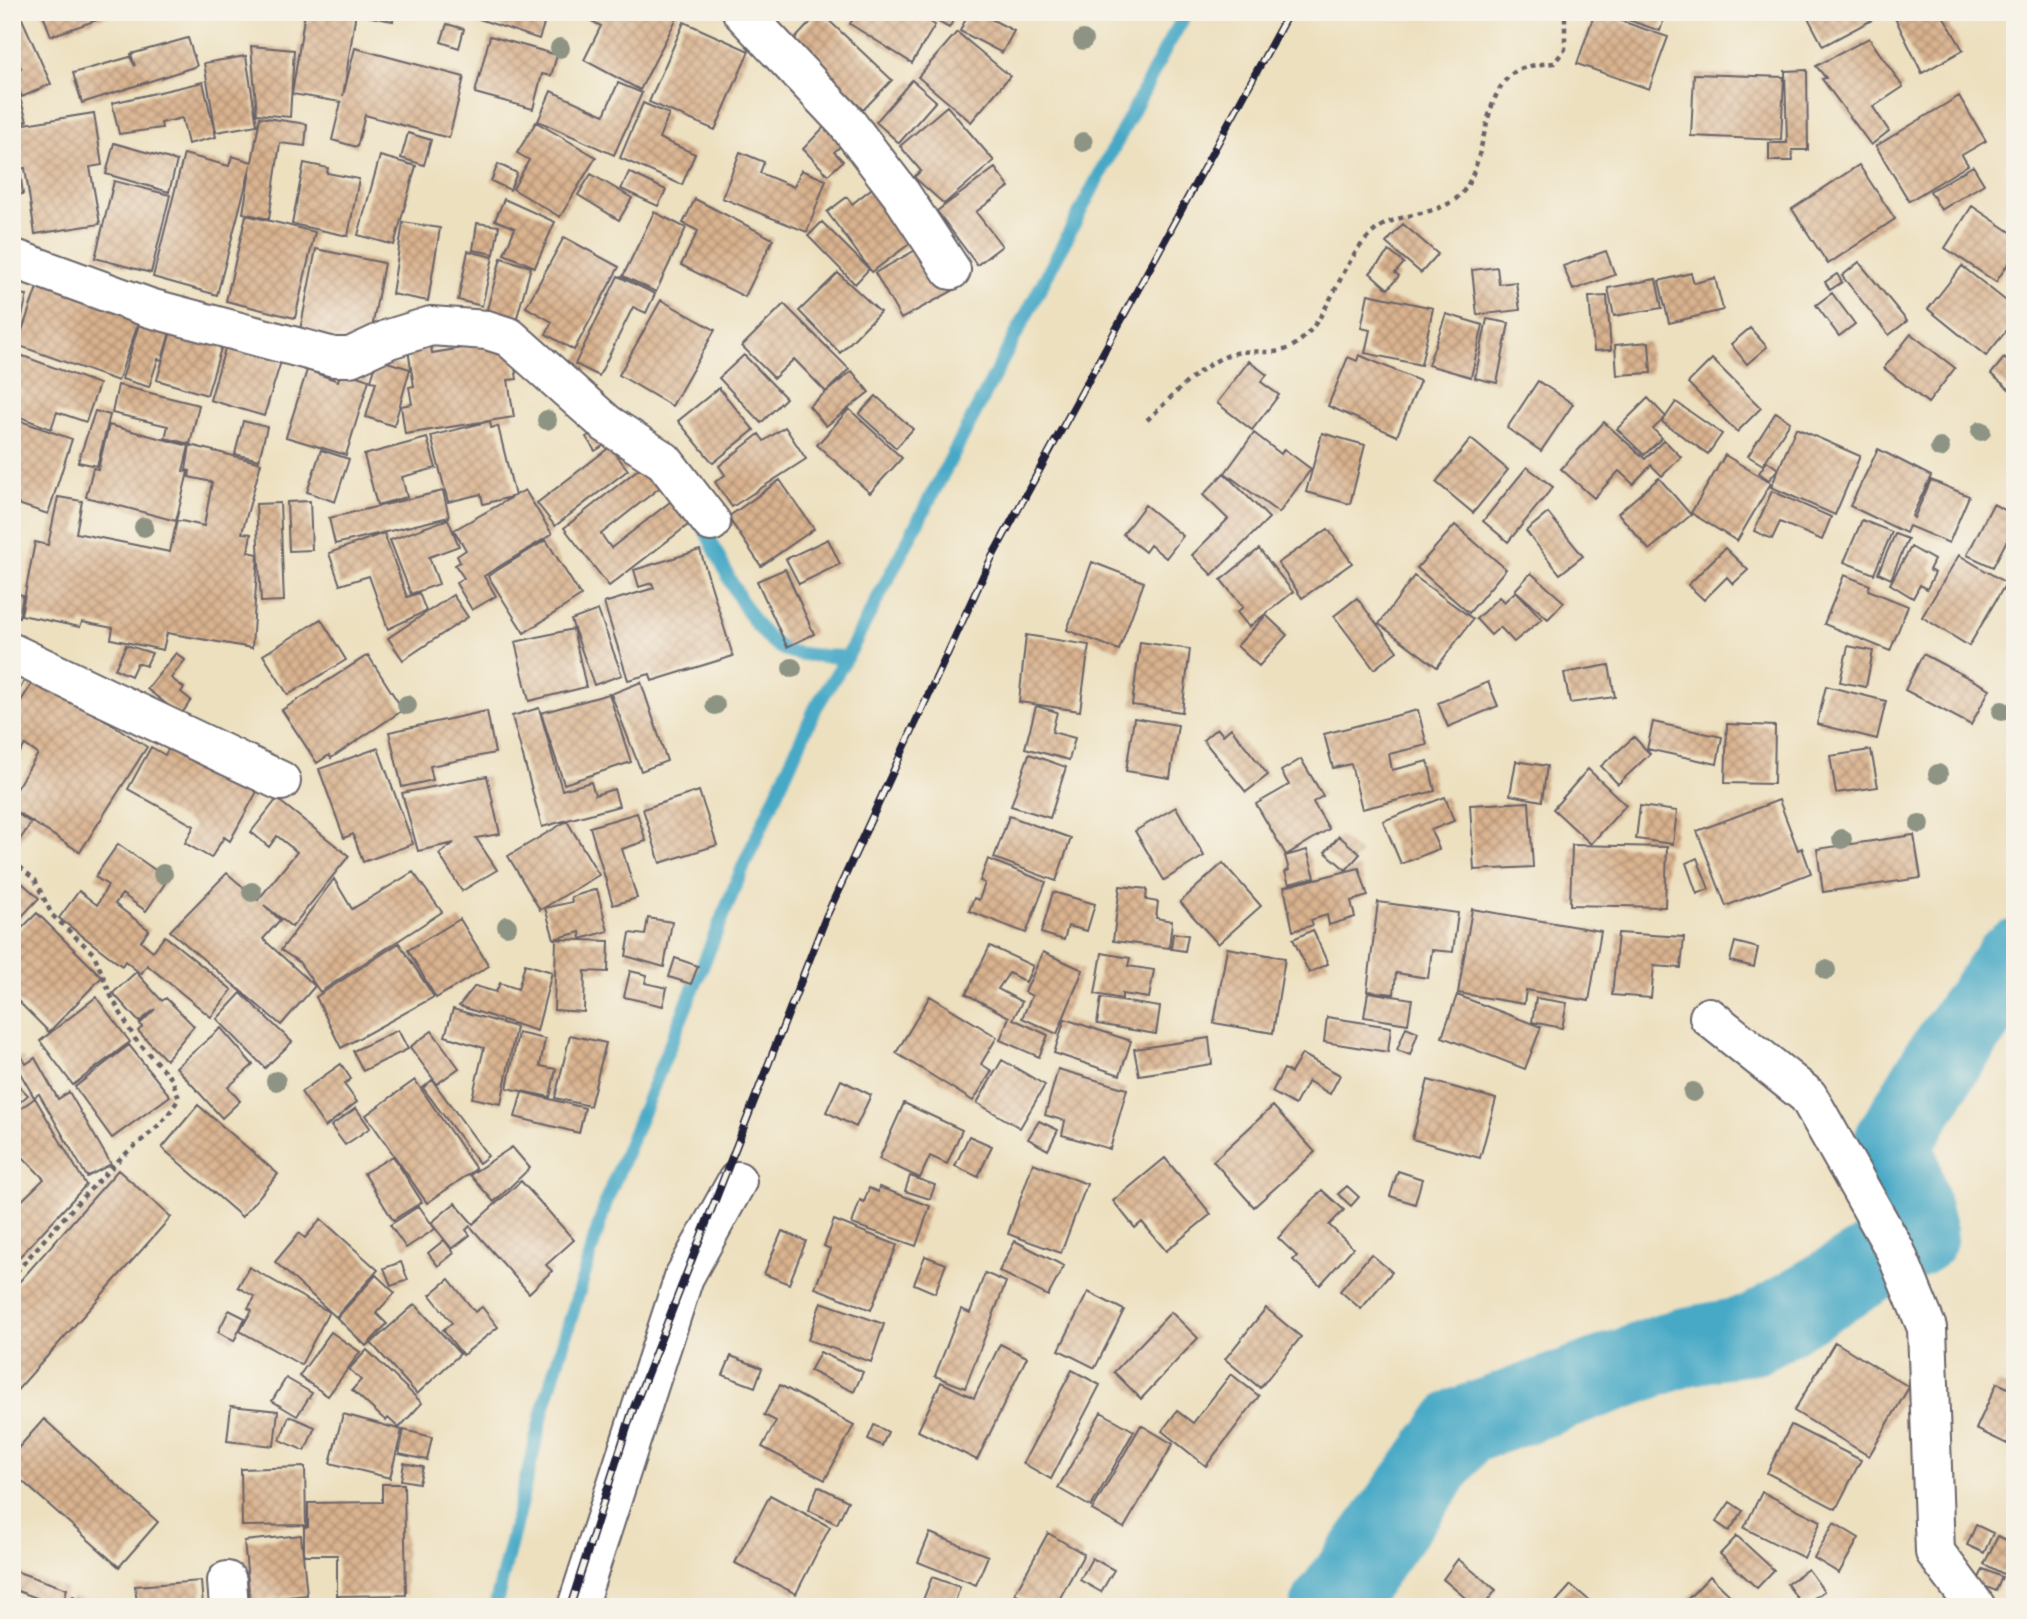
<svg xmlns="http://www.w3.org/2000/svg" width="2027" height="1619" viewBox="0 0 2027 1619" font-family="'Gentium Book Plus',serif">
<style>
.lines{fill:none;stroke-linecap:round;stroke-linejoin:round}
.stream{stroke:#47a9c6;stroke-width:14}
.river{stroke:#47a9c6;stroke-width:79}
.building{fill:url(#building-cross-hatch)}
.street-casing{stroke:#696469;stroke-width:42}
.path{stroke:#696469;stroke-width:4.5;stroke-dasharray:5 5;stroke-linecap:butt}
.street{stroke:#fff;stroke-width:38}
.rail-casing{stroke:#22223b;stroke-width:8}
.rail{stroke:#f7f3e8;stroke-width:5;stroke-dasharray:16;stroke-linecap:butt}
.tree{fill:#8e9484}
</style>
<defs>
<pattern id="building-cross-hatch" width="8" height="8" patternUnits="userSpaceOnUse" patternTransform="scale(1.75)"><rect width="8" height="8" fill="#dab38f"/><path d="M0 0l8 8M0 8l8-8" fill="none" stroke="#b09176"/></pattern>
</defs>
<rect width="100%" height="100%" fill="#f7f3e8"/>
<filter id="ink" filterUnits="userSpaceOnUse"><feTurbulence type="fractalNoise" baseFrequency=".0143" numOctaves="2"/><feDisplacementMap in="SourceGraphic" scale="14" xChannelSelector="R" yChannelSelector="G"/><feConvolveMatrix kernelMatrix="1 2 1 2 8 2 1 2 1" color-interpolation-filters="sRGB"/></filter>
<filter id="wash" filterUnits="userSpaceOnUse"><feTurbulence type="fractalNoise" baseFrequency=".00686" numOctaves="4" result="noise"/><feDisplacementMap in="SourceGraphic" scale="28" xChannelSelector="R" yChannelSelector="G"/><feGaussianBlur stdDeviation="1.57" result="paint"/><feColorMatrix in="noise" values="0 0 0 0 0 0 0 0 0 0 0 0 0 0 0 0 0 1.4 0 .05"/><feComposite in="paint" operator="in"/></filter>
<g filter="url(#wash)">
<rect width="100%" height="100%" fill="#ede0bf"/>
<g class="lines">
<path class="stream" d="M702,524c20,36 45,105 81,125 13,7 48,7 64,8
M495,1607l50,-204 62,-204 136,-332 73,-160 31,-50 320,-611 20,-34"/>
<path class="river" d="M1330,1607l131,-180 222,-80 72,-13 163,-98 -24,-95 47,-78 74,-104"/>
</g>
<g id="blocks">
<path class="building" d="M12,12h7l32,72 -29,13 -10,-23 9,-6 -9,-19z
M42,12h75v1l-66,23z
M305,12h51l-13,84 12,-48 109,29 -15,61 -84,-23 -8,32 -25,-7 9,-38 -49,-8z
M362,12h32l-1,9 -32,-6z
M468,12h80l-9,27 -72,-24z
M586,12h94l-40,78 -56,-30 17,-34 -17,-9z
M820,12l72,68 -29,30 -71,-68z
M857,12h57l21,13 -23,38 -62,-39z
M920,12h38l-9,16z
M969,12h9l36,19 -12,22 -42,-22z
M1595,12l73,25 -19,52 -72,-25z
M1605,12h61l-6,19z
M1805,12h82l-64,34z
M1905,12h36l22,38 -41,23 -27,-55z
M684,22l65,29 -34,79 -66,-28z
M447,24l17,5 -5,19 -18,-6z
M957,32l53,44 -39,46 -53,-45z
M490,36l67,19 -6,21 -9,-2 -9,35 -58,-16z
M188,38l9,28 -115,37 -9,-30 57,-16 5,9 -4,-12z
M1869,38l34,49 -30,20 16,24 -18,14 -49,-66 4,-1 -10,-12z
M251,46l43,4 -4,67 -33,-3z
M246,56l11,69 -41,7 -12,-69z
M1807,70l1,80h-16l1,11h-24v-18h18l-2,-72z
M1694,74l90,3 -3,63 -90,-4z
M912,80l24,21 -37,42 -23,-21z
M203,82l13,55 -28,7 -6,-26 -21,5 1,5 -43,6 -7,-31z
M618,83l24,10 -28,62 -76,-34 13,-30 53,24z
M19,95l8,26 -15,3v-27z
M1959,96l27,45 -24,14 6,10 -59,36 -33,-55z
M643,103l26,11 -10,24 36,16 -13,31 -62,-27z
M947,106l47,55 -50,43 -30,-27 7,-6 -21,-25z
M94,113l8,52 -12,2 10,57 -65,10 -10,-66 -13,2v-44z
M260,117l47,7 -2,22 -25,-3 -11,76 -26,-6 8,-48 -34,130 -64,-18 31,-123 45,12 3,-10 20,6z
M536,122l60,35 -36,60 -47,-28 16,-29 -12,-7z
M825,126l18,18 -9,8 9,9 -15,14 -25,-26z
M408,133l23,7 -7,25 -23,-7z
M114,143l63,18 -8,31 -63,-18z
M740,152l24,10 -4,11 34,14 7,-17 25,10 -19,52 -85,-34z
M380,156l36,10 -22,79 -36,-10z
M304,163l24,5 -1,5 32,6 -11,57 -56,-12z
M498,164l19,9 -7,17 -19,-9z
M1859,165l36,54 -67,45 -36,-55z
M1973,166l11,18 -43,26 -11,-19z
M995,168l14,19 -33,25 26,34 -25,19 -40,-54z
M20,171l3,23 -11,2v-24z
M629,172l37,18 -8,16 -37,-17z
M591,174l41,24 -13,22 -41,-25z
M114,181l56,14 -19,78 -56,-15z
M881,181l40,54 -49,37 -45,-60 20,-15 5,7z
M504,199l51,23 -20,45 -31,-13 11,-26 -20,-8z
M695,199l78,40 -28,58 -64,-32 17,-34 -15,-8z
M1972,206l43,29v18l-19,29 -51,-34z
M654,212l32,16 -30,64 -33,-16z
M246,215l69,17 -20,86 -69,-17z
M403,222l37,6 -12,73 -36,-7z
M822,222l47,47 -14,15 -47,-48z
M477,223l22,3 -5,28 -21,-4z
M1403,224l35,30 -17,19 -35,-30z
M564,237l55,30 -45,83 -28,-16 6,-12 -26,-15z
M928,243l26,47 -53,29 -26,-46z
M316,249l68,14 -15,82 -69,-15z
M468,251l25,6 -11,49 -24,-6z
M1389,251l15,12 -9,10 4,3 -11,13 -18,-16z
M1606,251l9,24 -42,15 -10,-24z
M501,258l30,9 -15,54 -30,-8z
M1859,262l48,59 -18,14 -47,-59z
M1962,266l53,42v12l-29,36 -58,-47z
M1497,267l2,17 17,-2 4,28 -43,5 -5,-45z
M12,268l5,1 -2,25 12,1 -9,38 -6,-1z
M838,273l42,39 -40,41 -41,-42z
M1691,273l3,10 21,-5 8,32 -54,13 -10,-42z
M1837,274l5,8 -12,8 -5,-8z
M41,276l102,34 -25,71 -101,-36z
M618,276l37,18 -9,19 -13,-6 -34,69 -24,-12z
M1656,279l6,29 -48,8 -6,-28z
M1832,293l23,31 -16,12 -23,-31z
M1368,294l65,14 -12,57 -56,-12 5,-23 -9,-2z
M1607,296l4,54 -17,1 -5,-54z
M661,300l54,30 -43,76 -53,-31z
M784,304l65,65 -23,23 -32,-33 -20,19 -32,-32z
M143,312l30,9 -11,39 -4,-1 -9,28 -27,-8z
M1446,314l37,11 -12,52 -43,-12z
M1487,319l22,4 -12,60 -22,-5z
M174,321l51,14 -18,60 -50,-15z
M1750,328l17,19 -20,17 -16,-20z
M1911,334l44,34 -27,35 -44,-35z
M228,338l55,17 -19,61 -54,-16z
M510,340l7,39 -9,1 6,37 -109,17 -4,-28 11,-2 -3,-17 5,-1 -7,-42 23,-3 2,12z
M1649,342l2,31 -34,2 -2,-30z
M12,352l87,32 -13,38 -29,-10 -6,17 -39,-15 6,-25 -6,-2z
M744,355l42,43 -25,25 -42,-45z
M1359,355l61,26 -23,55 -69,-30 20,-49 9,4z
M2004,358l7,6 4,-4v34l-24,-20z
M377,359l33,10 -16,57 -28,-9 10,-35 -5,-1z
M1712,359l49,49 -24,24 -49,-49z
M1249,361l18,14 -6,7 18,13 -27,35 -35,-27z
M307,370l31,11 3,-10 28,9 -23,75 -60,-18z
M852,371l17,21 -43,34 -17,-20z
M1538,381l35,23 -32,47 -34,-23z
M118,385l81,20 -9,39 -25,-6 3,-12 -56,-13z
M719,388l35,42 -41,33 -35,-42z
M876,396l37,33 -17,19 -37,-34z
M1648,398l18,19 -13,12 9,9 -18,17 -27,-26z
M1676,402l46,32 -14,20 -46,-32z
M849,409l53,49 -32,35 -53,-48z
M95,411l15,4 -13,51 -19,-4z
M1776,412l14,10 -27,43 -15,-9z
M12,418l60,21 -24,75 -36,-12z
M243,421l24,6 -8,33 -24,-6z
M490,421l1,7 7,-2 17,70 -32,8 -2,-10 -33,8 -17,-66z
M1604,422l41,37 19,-19 17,17 -19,19 -11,-11 -18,19 -14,-13 -25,27 -33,-29z
M109,425l80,21 -6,25 5,1 -12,49 -90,-24 7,-29 5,1z
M785,427l21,32 -74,48 -17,-25 10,-7 -6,-9 40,-32 5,7z
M1796,428l64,28 -25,59 -64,-28z
M600,429l8,14 -13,8 -9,-14z
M1254,433l27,21 3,-5 27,20 -32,44 -54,-40z
M1322,433l43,12 -15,59 -44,-12z
M427,438l9,30 -34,9 5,20 -30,8 -13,-50z
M1471,439l37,31 -35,43 -37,-31z
M190,445l71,18 -19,70 9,1 -3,18 10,2 -6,94 -85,-15 -4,17 -52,-11 2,-11 -31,-6 -2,5 -59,-12 14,-73 13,3 10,-48 24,4 -6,32 94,19 7,-32 27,6 8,-44 -23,-5 1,-6 -4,-1z
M610,447l18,23 -73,56 -18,-23z
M1878,449l53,27 -19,40 2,2 17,-38 38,16 -20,47 -40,-17 -3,7 -56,-27z
M321,450l28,9 -14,43 -28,-10z
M1725,455l46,28 -34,58 -46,-28z
M651,459l17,22 -67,53 10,14 68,-53 18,23 -88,68 -45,-58z
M1767,461l11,8 -9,11 -10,-7z
M1527,467l26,20 -45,55 -25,-21z
M1224,473l45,45 -57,57 -20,-20 36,-36 -25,-24z
M1659,478l32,37 -42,35 -31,-37z
M780,480l34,49 -53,37 -33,-49z
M525,490l27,44 -68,42 12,20 -24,14 -16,-27 8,-5 -9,-13 5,-3 -3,-6 9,-6 -12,-20z
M443,491l6,26 -114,27 -6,-26z
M1772,491l59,26 -9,23 -42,-18 -8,17 -18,-8z
M310,501l2,49 -23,1 -2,-49z
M280,503l4,98 -23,1 -5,-98z
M1993,504l22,11v31l-9,-4 -13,25 -26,-12z
M1145,505l38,31 -17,22 -16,-13 -5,7 -22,-18z
M1548,513l35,43 -23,18 -34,-43z
M448,519l11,27 -30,11 10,27 -28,10 -21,-54z
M1862,520l30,12 -18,42 -30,-12z
M1455,525l51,44 -37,44 -52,-45z
M1328,529l24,34 -50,35 -24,-35z
M384,533l23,64 12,-4 7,18 -38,18 -19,-53 -29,9 -11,-32z
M1895,534l13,5 -17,40 -13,-6z
M828,539l12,25 -41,20 -13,-25z
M546,540l35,56 -57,37 -36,-57z
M1911,547l23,13 -5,10 6,3 -8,16 -7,-4 -7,13 -23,-14z
M1725,548l23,22 -15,14 -6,-7 -23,23 -16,-15z
M1259,549l34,43 -44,35 -12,-15 6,-5 -22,-27z
M700,550l33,106 -81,25 -2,-7 -22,6 -24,-77 50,-15 -2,-5 -13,4 -5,-17z
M1959,555l47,28 -37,63 -47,-29z
M1092,562l52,20 -25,68 -52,-20z
M785,569l29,65 -27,13 -30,-66z
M1531,573l33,29 -16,17 -33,-29z
M1844,575l26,10 -2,5 40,16 -18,45 -66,-27z
M1414,576l59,43 -36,48 -58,-43z
M1516,591l26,28 -28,23 -14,-15 -9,8 -15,-16 23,-22 5,5z
M12,593l11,2 -4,22 -7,-2z
M453,595l15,22 -65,43 -15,-22z
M1357,598l40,53 -23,18 -40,-53z
M598,610l24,65 -28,10 -23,-65z
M1266,615l21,20 -28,31 -22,-20z
M321,619l25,41 -58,35 -25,-40z
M573,629l13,58 -57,14 -14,-59z
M1026,635l63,10 -9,66 -61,-9z
M1140,642l50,7 -8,63 -50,-7z
M126,645l26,8 -6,13 -9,-3 -6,13 -16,-7z
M1848,646l25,5 -7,36 -26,-5z
M176,653l9,7 -14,18 13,10 -3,4 10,8 -10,15 -34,-26z
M1923,654l67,35 -19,36 -66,-35z
M368,655l35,55 -72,48 -2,-3 -12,8 -35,-53z
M12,663l17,10 -17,29z
M1609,665l6,32 -45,6 -6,-30z
M37,676l110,71 -67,105 -68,-43v-14l26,-41 -13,-9 -13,19v-49z
M641,682l26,79 -26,10 -30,-77z
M1488,682l10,24 -50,21 -10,-24z
M1826,686l60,15 -9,38 -60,-15z
M609,694l22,68 -67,22 -23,-71z
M1036,706l21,6 -5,20 23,6 -6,22 -44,-12z
M539,708l23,82 29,-8 4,13 19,-6 5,17 -77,21 -30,-111z
M1418,710l9,35 -38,9 3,16 36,-9 7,30 -73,18 -11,-45 -18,4 -9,-34z
M487,711l8,42 -65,13 3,14 -31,7 -13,-55z
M1134,718l44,7 -8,53 -44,-7z
M1653,722l69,15 -5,27 -70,-15z
M1727,724l48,2 -1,58 -49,-1z
M1217,728l6,7 8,-7 37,47 -22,17 -43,-52z
M175,737l85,49 -30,55 -6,-4 -13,21 -26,-15 9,-17 -66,-37 23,-42 14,8z
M1634,737l16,17 -32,30 -17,-18z
M378,748l35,96 -50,18 -10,-28 -9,4 -25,-69z
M1871,750l7,37 -42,6 -6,-37z
M1029,754l37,13 -16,51 -39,-12z
M1301,759l22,37 -10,6 16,27 -43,26 -30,-51 33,-19 -8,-14z
M1516,761l31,5 -5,35 -32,-6z
M1588,769l38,36 -35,39 -38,-35z
M487,776l13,58 -24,4 21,32 -35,21 -23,-37 15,-11 -36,8 -16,-58z
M699,791l18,54 -57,18 -17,-54z
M1445,797l9,24 -23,9 8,19 -38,15 -18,-43z
M277,799l72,57 -57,71 -28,-22 16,15 -17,19 52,47 -34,39 -111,-94 57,-58 31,27 39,-48 -20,-16 -8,11 -18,-15z
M1779,800l19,50 4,-2 9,25 -85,33 -29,-75z
M1529,802l4,65 -59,3 -4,-65z
M1640,806l37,5 -4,33 -37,-5z
M1176,807l28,49 -40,24 -29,-49z
M12,810l19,13 -16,24 -3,-2z
M637,813l9,28 -24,8 15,49 -24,7 -23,-78z
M1009,816l62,22 -15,43 -62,-23z
M567,821l32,54 -59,35 -32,-54z
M1914,835l7,43 -98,14 -6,-43z
M1339,836l21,18 -14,16 -21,-18z
M118,844l50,35 -22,32 -24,-17 -7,10 34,26 -8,11 12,10 12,-15 67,54 -21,27 -64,-52 -6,9 -16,-13 -3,5 -63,-48 20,-27 18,14 11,-20 -13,-8z
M1572,845l95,2 -2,60 -95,-2z
M1307,850l8,27 -26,7 -4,-12 4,-2 -4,-14z
M1697,858l12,31 -12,5 -11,-31z
M988,859l58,23 -20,51 -57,-22 5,-13 5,2 6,-17 -5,-2z
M1223,863l38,43 -43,38 -38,-42z
M1359,868l9,28 -17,5 4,16 -26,8 -2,-10 -16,5 2,5 -20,6 -9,-44z
M413,872l29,40 -122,80 -21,-30 -18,-12 53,-71 18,30z
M12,874l27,24 -27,29z
M1120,886l27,3 -1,11 12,2 -2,16 16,3 -3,27 -56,-7z
M597,889l11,42 -27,8 -1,-7 -26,7 -9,-31 27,-6 -1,-5z
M1053,892l42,12 -8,27 -19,-5 -4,14 -23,-7z
M1378,902l80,11 -5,39 -21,-2 -4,28 -32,-5 -2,21 -27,-3z
M1472,909l129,22 -12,70 -63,-11 -2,14 -66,-11z
M37,913l65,64 -53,55 -37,-37v-57z
M648,918l24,4 -8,45 -38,-11 4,-23 15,2z
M460,919l29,47 -53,32 -28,-48z
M1313,930l15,34 -19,9 -16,-34z
M1173,933l15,2 -3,16 -14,-2z
M1618,933l66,4 -3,31 -27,-2 -3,32 -39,-3z
M556,939l53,2 -1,31 -23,-1 -1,41 -30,-2z
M1735,942l23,6 -4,19 -24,-6z
M399,943l35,54 -93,51 -25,-51z
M990,946l43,20 -7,16 -17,-9 -11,16 24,13 -9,17 35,16 -9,22 -39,-17 9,-23 -43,-23z
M1227,948l58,10 -12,75 -59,-10z
M1043,952l40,18 -26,64 -35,-16 10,-22 -7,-4z
M1102,953l28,5 -2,8 26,4 -5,28 -27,-4v5l-27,-5z
M675,958l23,8 -7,18 -22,-7z
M525,964l27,8 -15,59 -78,-25 16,-20 21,6 4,-9 18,6z
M630,971l17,4 -2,8 22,5 -4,18 -39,-9z
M136,972l26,29 4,-3 28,28 -28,34 -28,-29 4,-4 -2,-3 15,-15 -16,13 -26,-29z
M1368,992l44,7 -4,25 -44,-7z
M241,993l51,49 -27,26 -48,-49z
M1457,995l84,32 -16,42 -83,-32z
M930,996l67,41 -16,27 11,7 -19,30 -77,-48z
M96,997l34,45 -57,43 -33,-44z
M1101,998l59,9 -4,27 -59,-10z
M1536,998l31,5 -5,25 -30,-6z
M453,1009l63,18 -15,77 -29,-6 12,-50 -39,-12z
M1327,1017l64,10 -3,25 -64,-10z
M1065,1019l66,22 -11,34 -66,-22z
M1406,1027l12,5 -8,23 -13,-5z
M221,1028l32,37 -25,22 12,14 -18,17 -46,-51z
M398,1030l10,19 -45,22 -10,-20z
M432,1031l27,37 -22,16 -27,-37z
M518,1033l27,6 -5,27 16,3 -6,28 -43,-9z
M570,1035l36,8 -16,63 -35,-8z
M1209,1038l3,26 -73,11 -5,-26z
M129,1045l41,51 -58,42 -37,-51z
M1302,1054l38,21 -10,19 -22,-13 -13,24 -23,-13 12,-23 7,4z
M22,1057l4,7 9,-6 23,41 11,-7 42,72 -24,13 -48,-83 -5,3 -21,-36z
M1002,1060l43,25 -25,43 -43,-25z
M341,1064l10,15 -7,5 13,18 -32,25 -24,-35z
M1058,1069l69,20 -17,60 -48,-14 3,-14 -20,-6z
M415,1080l61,89 -49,34 -61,-88z
M432,1080l56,76 -9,7 -56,-75z
M841,1080l30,15 -15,32 -30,-15z
M1428,1080l68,19 -16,59 -68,-19z
M18,1085l10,10 -16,14v-19z
M522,1092l63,16 -6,25 -64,-16z
M35,1098l51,87 -74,80v-55l32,-31 -23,-24 -9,6v-46z
M904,1103l58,27 -15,34 -17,-8 -10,22 -41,-19z
M198,1105l80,69 -36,43 -80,-69z
M1273,1106l42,46 -61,55 -41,-46z
M356,1108l14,20 -25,17 -14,-19z
M1039,1121l19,9 -10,20 -20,-11z
M969,1136l23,10 -14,31 -23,-11z
M512,1147l18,21 -36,34 -24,-27z
M393,1156l29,46 -29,18 -29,-47z
M1165,1158l46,56 -45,37 -24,-29 -7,6 -22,-27z
M1033,1163l54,21 -26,69 -53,-19z
M118,1170l53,47 -159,179v-106z
M1398,1171l24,8 -7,25 -25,-8z
M910,1176l25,9 -5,14 -25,-8z
M521,1181l53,59 -28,25 6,6 -23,22 -59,-67 -4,4 4,5 -18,14 -21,-26 24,-20 18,21z
M1347,1186l12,11 -8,9 -13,-12z
M879,1187l51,19 -14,40 -64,-22 8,-24 4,2 5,-14 9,4z
M1322,1190l22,20 -15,15 24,23 -33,37 -27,-25 4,-4 -19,-18z
M419,1206l16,23 -29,19 -16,-23z
M321,1219l57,51 -42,47 -61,-55 24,-29 6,5z
M834,1220l63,25 -26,65 -56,-22 15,-39 -6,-3z
M782,1231l24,10 -17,43 -25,-10z
M444,1240l10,13 -16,13 -10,-13z
M1015,1241l49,25 -16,30 -49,-25z
M1371,1254l21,18 -31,37 -21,-18z
M925,1256l21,8 -11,29 -21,-9z
M401,1262l7,18 -17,6 -7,-18z
M249,1267l80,45 -28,53 -61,-34 12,-21 -4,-2 7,-11 -17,-10z
M985,1273l21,9 -41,106 -30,-12 26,-67 9,4z
M376,1275l19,18 -19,20 11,11 -21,22 -29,-28z
M449,1279l26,33 7,-5 16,20 -35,28 -20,-25 9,-7 -22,-28z
M1088,1292l36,18 -29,58 -36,-18z
M821,1302l63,22 -13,38 -63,-22z
M415,1304l45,50 -43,40 -46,-51z
M1266,1308l35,29 -41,51 -35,-29z
M229,1310l16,8 -11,23 -16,-9z
M1171,1312l27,26 -57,61 -27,-27z
M331,1332l29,20 -32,44 -29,-20z
M1835,1342l74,45 -40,69 -75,-45z
M1000,1344l27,13 -50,103 -59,-29 23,-49 33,16z
M367,1350l55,53 -23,25 -11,-10 -2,3 -34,-31 9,-10 -12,-11z
M820,1352l43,20 -9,20 -44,-21z
M731,1356l31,12 -7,19 -32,-12z
M1072,1370l28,15 -49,94 -28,-16z
M1231,1374l28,22 -53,70 -44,-35 15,-20 16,12z
M286,1378l26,15 -15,23 -25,-15z
M1997,1383l18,8v37l-8,16 -31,-15z
M780,1385l74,40 -29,55 -63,-33 14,-26 -12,-6z
M231,1406l47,5 -4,35 -47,-5z
M1101,1412l33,19 -43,76 -33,-19z
M343,1414l59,16 -12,48 -60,-15z
M289,1416l26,11 -10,24 -25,-11z
M44,1419l114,103 -39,45 -107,-95v-17z
M874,1425l14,7 -6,14 -14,-7z
M1141,1425l32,19 -49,84 -32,-18z
M1791,1425l70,35 -25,49 -69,-36z
M404,1430l28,7 -5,23 -28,-6z
M404,1463l19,4 -4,16 -18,-3z
M305,1467l1,58 -64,1 -1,-57z
M382,1484h22l2,111 -69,1v-41h-33v-28h4v-24l74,-1z
M818,1486l30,15 -11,23 -29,-14z
M1762,1492l59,29 -17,37 -60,-30z
M770,1495l60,32 -34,67 -61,-31z
M1730,1502l13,9 -14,20 -13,-9z
M1834,1523l25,15 -20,35 -25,-15z
M1976,1525l17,8 -9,20 -17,-8z
M930,1533l58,23 -12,29 -58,-23z
M1048,1533l36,21 -29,53h-16l-24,-14z
M301,1535l6,60 -57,6 -6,-60z
M1737,1536l37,34 -17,18 -37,-34z
M1998,1536l17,8v36l-31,-16z
M1092,1558l22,12 -13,22 -21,-12z
M1458,1559l38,31 -13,17h-7l-33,-28z
M1808,1569l16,22 -21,15 -16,-22z
M1983,1569l19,8 -6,14 -19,-8z
M12,1570l55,19 -5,18 -50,-18z
M1710,1576l32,31h-62z
M932,1577l28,10 -7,20 -32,-2z
M201,1581l2,26h-79l13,-3 -2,-18z
M1571,1585l26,22h-40l-3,-3z
M73,1596l20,7 -2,4h-22z"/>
</g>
</g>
<g filter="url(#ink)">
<use href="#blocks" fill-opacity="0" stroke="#696469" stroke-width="2"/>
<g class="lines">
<g class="street-casing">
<path id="street" d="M742,12l104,110 55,72 50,76
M12,258l138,50 184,49h16l39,-18 42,-13 56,4 22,7 98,87 57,37 47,61
M12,653l269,128
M1709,1017l99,79 87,154 32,78 8,224 41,55
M227,1581l2,26
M577,1607l107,-330 53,-96"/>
</g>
<path class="path" d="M1147,420c25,-22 55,-59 89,-67 27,-6 40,8 65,-13 33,-29 42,-88 79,-113 24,-16 62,-11 82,-34 26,-31 19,-104 56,-123 11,-5 24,-6 36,-7l11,-14v-37
M12,860l23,20 17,35 42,39 17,42 24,43 37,40 7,19c-19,33 -37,39 -62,64 -37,37 -71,75 -105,115"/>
<use href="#street" class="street"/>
<g class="rail-casing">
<path id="rail" d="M570,1607l61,-192 195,-498 165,-358 298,-547"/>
</g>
<use href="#rail" class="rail"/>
</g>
<g class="tree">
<circle cx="1083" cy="40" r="10"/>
<circle cx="560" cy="48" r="10"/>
<circle cx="1083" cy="142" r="10"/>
<circle cx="547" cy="420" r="10"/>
<circle cx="1981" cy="431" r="10"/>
<circle cx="1940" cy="448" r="10"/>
<circle cx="144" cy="527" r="10"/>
<circle cx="792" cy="668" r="10"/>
<circle cx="407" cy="705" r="10"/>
<circle cx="715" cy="705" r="10"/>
<circle cx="2002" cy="711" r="10"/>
<circle cx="1938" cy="774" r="10"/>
<circle cx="1920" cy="824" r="10"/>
<circle cx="1842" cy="839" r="10"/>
<circle cx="163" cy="874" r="10"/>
<circle cx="252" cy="892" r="10"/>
<circle cx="507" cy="926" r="10"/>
<circle cx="1826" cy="970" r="10"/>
<circle cx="276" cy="1081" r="10"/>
<circle cx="1693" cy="1092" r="10"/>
</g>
</g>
<rect width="2027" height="1619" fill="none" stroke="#f7f3e8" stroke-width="42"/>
</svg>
